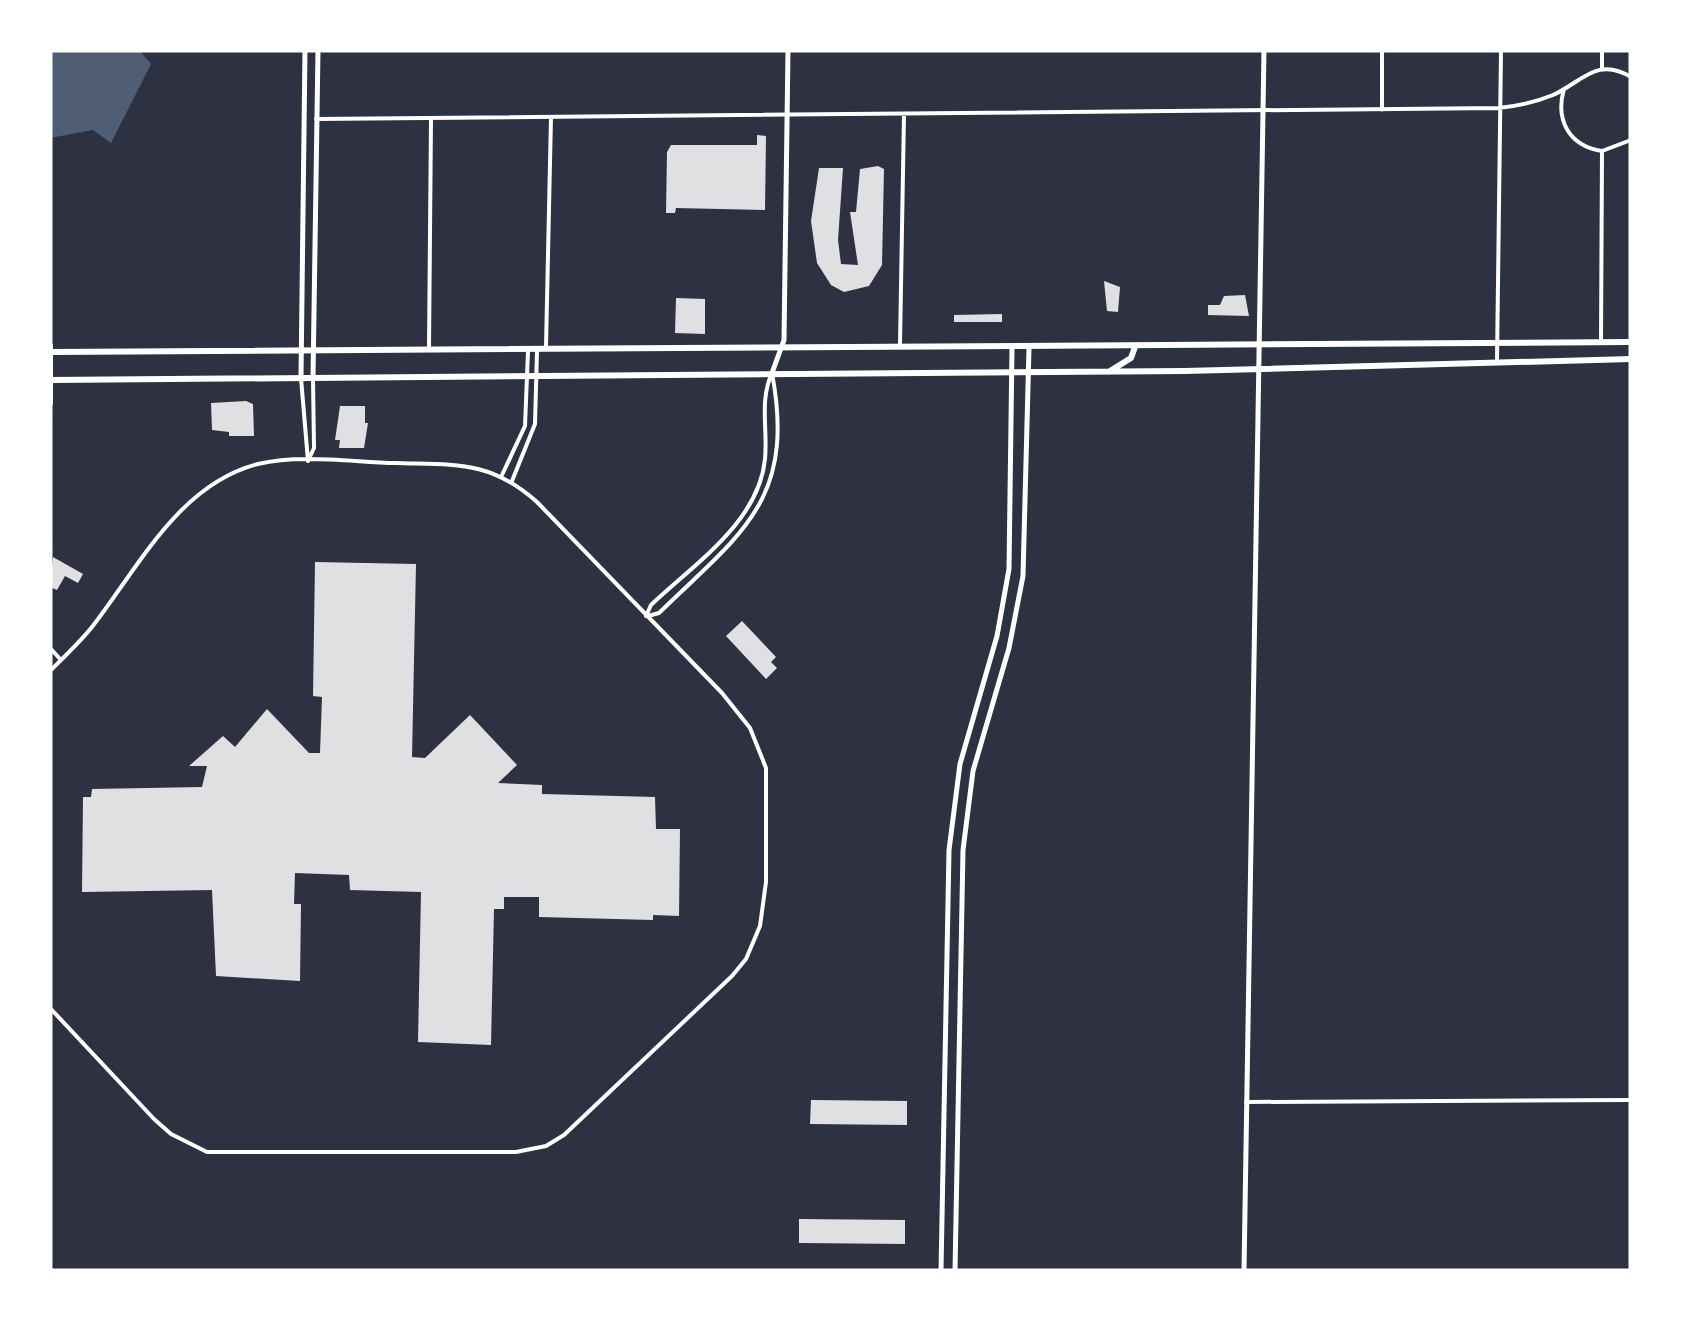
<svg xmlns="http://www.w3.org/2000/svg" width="1681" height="1321" viewBox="0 0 1681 1321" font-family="Poppins,sans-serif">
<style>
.water{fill:#4f5d75}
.building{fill:#e0e0e3}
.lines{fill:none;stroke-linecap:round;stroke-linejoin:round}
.minor{stroke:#fff;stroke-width:4}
.tertiary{stroke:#fff;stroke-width:5}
.secondary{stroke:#fff;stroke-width:6}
</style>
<rect width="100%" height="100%" fill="#2d3142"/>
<path class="water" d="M50,50h89l12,14 -40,79 -18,-13 -43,8z"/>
<path class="building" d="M757,135l9,1 -1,74 -89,-2 -1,5h-9l1,-61 4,-7h86z
M878,166l6,3 -2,96 -13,21 -25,6 -13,-7 -14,-22 -6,-42 8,-53h24l-5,72 3,24 17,1 -8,-53h6l4,-43z
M1104,281l16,6 -2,25 -11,-1z
M1245,295l4,21 -41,-1v-10h12l4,-9z
M676,298l29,1v35l-30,-1z
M1002,314v8h-48v-7z
M246,401l7,3 1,32h-25v-4l-17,-2 -1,-27z
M340,406h25v17h3l-4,25h-25l1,-8h-5z
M53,557l30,17 -5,9 -13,-7 -8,14 -7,-3z
M315,562l101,2 -4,193 13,1 45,-43 47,50 -19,18 44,2v9l113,3 1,32h24l-1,87 -26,-1v5l-114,-3v-20h-35v12h-10l-3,136 -73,-3 3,-150 -71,-2 -1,-15 -54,-2 -1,31h7l-1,77 -84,-5 -4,-86 -130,2 1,-95h8l1,-8 110,-2 5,-21h-18l34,-30 12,11 32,-38 42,44h11l2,-56 -9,-1z
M742,621l34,36 -5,5 6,6 -11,11 -40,-43z
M811,1100l96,1v24l-97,-1z
M799,1219l106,1v24l-106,-1z"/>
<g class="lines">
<path class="minor" d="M1382,50v60
M1602,69v-19
M1564,89c-9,31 5,57 38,62l29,-11
M316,119l1183,-11c19,-2 37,-6 54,-13 29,-13 44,-39 78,-18
M1601,342l1,-191
M900,344l4,-230
M546,347l5,-230
M429,348l2,-230
M1497,360l4,-310
M301,378l7,83
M308,461l6,-13 -1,-70
M502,475l23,-49 3,-75
M512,481l23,-57 2,-73
M646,616l5,-11c43,-41 108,-83 114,-146 3,-29 -6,-58 7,-86
M648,616l11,-3c82,-80 137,-112 113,-240
M50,648l11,12
M50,671c14,-14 30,-29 42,-44 46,-59 87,-143 166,-163 43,-10 94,-2 137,-1 60,2 95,-3 142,39l185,191 28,35 16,40v114l-6,44 -14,33 -14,17 -168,159 -18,11 -30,6h-309l-36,-18 -17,-15 -104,-111
M1246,1102l385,-2"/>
<path class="tertiary" d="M772,373l12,-33 4,-290
M301,377l4,-327
M313,378l5,-328
M941,1271l8,-421 11,-86 37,-128 12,-67 3,-221
M955,1271l8,-421 10,-79 36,-123 14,-72 6,-228
M1244,1271l20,-1221"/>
<path class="secondary" d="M50,346v57
M50,352l1581,-10
M1110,371l21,-13 4,-11
M50,380l1135,-9 446,-12"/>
</g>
<rect width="1681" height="1321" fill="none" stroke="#ffffff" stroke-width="105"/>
</svg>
